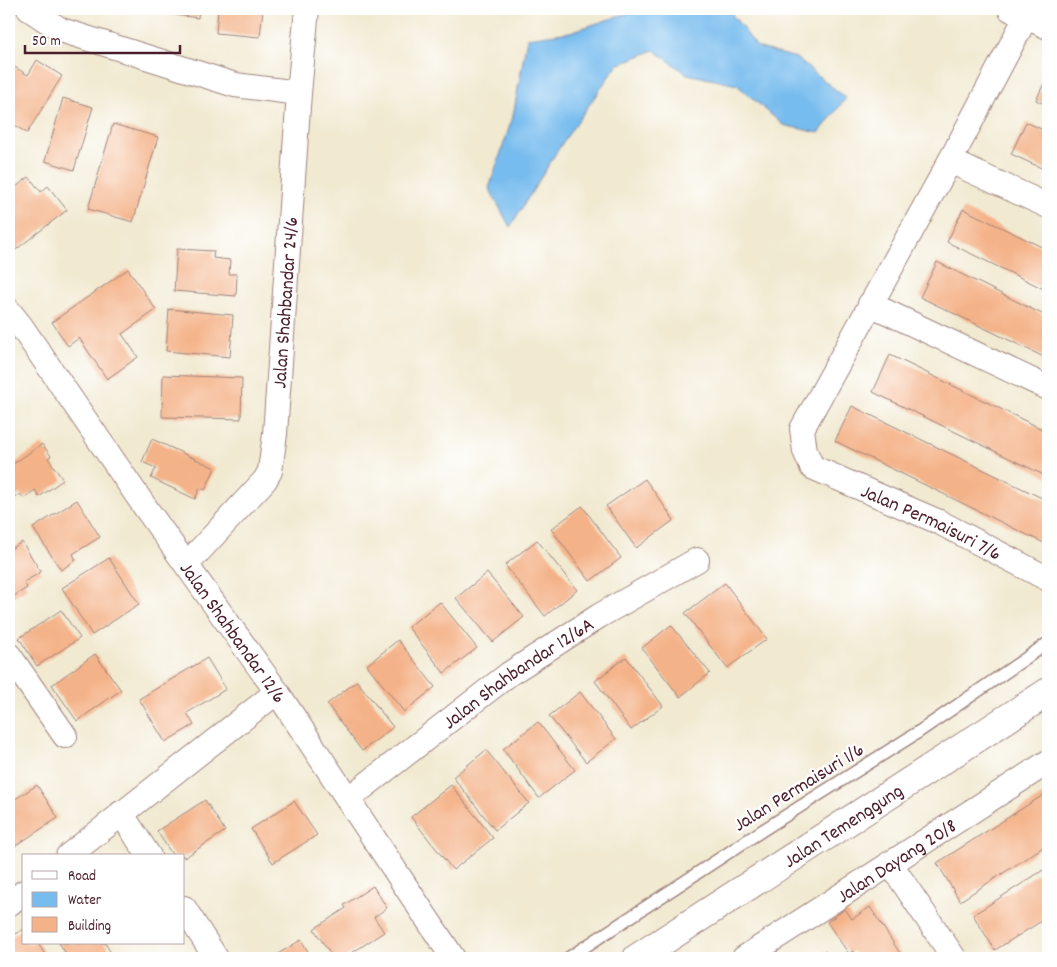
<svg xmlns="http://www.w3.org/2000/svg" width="1057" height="967" viewBox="0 0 1057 967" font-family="Dekko,sans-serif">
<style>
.water{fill:#77bcee;stroke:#606e8c}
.building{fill:#f4b288}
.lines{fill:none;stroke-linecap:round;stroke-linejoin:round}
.service-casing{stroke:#9e847e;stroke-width:14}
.minor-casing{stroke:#9e847e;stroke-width:26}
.tertiary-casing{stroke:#9e847e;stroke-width:30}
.service{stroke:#fff;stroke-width:11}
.minor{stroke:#fff;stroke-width:24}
.tertiary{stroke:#fff;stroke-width:28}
.labels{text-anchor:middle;stroke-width:4.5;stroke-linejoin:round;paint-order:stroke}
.street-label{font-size:20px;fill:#4a1f2b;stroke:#fff}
</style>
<rect width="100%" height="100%" fill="#fff"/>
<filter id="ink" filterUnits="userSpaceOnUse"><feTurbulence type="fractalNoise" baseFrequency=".02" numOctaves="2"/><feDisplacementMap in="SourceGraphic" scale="10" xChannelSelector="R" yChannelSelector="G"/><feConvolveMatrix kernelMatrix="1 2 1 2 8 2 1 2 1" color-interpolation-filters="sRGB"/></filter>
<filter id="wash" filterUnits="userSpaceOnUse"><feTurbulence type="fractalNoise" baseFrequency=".0096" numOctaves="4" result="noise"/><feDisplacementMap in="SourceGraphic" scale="20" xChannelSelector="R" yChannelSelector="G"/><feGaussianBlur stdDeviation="1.12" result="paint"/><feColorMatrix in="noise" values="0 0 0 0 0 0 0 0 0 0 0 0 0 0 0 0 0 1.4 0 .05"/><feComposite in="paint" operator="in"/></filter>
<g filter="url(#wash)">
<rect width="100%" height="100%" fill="#f1e9d0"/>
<path class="water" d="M632,9h96l29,38 39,11 50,40 -27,35 -36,-8 -46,-40 -50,-11 -33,-24 -37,15 -56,80 -51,82 -21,-39 24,-72 14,-78 43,-6 58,-19z"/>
<g id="blocks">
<path class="building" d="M156,9h43l-1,9 -42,-6z
M218,9h45l-3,28 -44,-4z
M37,60l25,16 -35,57 -18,-11v-53l2,-4 17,10z
M1048,75v31l-12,-6z
M63,98l30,9 -19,63 -29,-9z
M1026,122l22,10v39l-37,-17z
M113,124l45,13 -25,85 -45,-13z
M29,177l12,15 7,-6 19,24 -58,45v-63z
M963,209l85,41v41l-101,-49z
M177,249l37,2 -1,7 17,2 -1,14h8l-1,22 -62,-5z
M937,262l111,55v42l-128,-62z
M128,269l28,41 -34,24 16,23 -31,22 -28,-41 -11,8 -16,-24z
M169,309l64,6 -3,42 -64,-6z
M890,355l158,77v45l-175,-85z
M163,375l79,3 -1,41 -79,-2z
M852,406l196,95v44l-213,-104z
M152,439l63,29 -10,22 -5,-2 -5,11 -44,-21 5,-10 -14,-6z
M42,444l9,12 -3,2 15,22 -24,17 -4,-7 -11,8 -4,-4 -5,3 -6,-9v-9l4,-3 -4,-5v-4z
M645,479l29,41 -38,28 -30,-42z
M77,500l23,37 -27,17 3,6 -15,10 -28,-42z
M582,506l39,52 -31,23 -39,-52z
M537,540l40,50 -32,26 -40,-51z
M22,542l19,30 -17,10 3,6 -18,11v-49z
M109,558l30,46 -47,31 -30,-47z
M487,573l37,44 -31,25 -37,-44z
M725,583l42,56 -40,29 -42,-55z
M440,602l37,46 -33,25 -36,-46z
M61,610l19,28 -43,28 -18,-28z
M671,625l39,48 -30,24 -38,-49z
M398,640l37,47 -31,25 -37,-47z
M95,654l26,36 -44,31 -25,-36z
M626,657l37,49 -32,24 -36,-49z
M207,658l19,31 -39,24 7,12 -29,17 -26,-43z
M357,681l36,46 -31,24 -35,-47z
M580,692l36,47 -30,23 -37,-46z
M538,722l37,48 -36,28 -36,-49z
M486,750l43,53 -34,27 -42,-53z
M37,785l21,33 -49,32v-47z
M451,785l42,53 -40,32 -42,-53z
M1048,792v52l-88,57 -23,-38z
M205,800l20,31 -41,27v-2h-11l-16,-25z
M294,801l23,34 -44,28 -22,-34z
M1048,867v50l-53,33 -22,-35z
M373,886l14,22 -13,9 10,15 -40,26h-11l-19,-29 32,-21 -2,-3z
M870,907l15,23 18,28h-46l-4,-7 -4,3 -22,-32 18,-13 7,10z
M24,929v14h14l9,15h-38v-4l3,-1 -3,-6v-9z
M301,940l11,18h-41z
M59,943h46l6,10 -8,5h-34z
M825,951l5,7h-16z"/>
</g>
</g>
<g filter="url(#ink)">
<use href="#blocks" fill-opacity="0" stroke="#9e847e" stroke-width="1"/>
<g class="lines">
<g class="service-casing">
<path id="service" d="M568,958l195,-128 157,-99 128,-88"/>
</g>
<g class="minor-casing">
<g id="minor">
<path d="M29,9l32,21 174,55 64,8"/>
<path d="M1010,9l38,18"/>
<path id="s1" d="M1026,17l-76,144 -148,268 3,22 7,16 127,55 109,57"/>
<path d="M950,161l98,45"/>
<path d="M870,304l178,84"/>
<path id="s2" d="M9,311l12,15 124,181 132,185 176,266"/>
<path id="s3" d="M187,564l78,-84 5,-9 5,-37 24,-341 8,-84"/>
<path d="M9,655l56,81"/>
<path id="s4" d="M348,799l161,-125 90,-58 98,-56"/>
<path d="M121,813l28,43"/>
<path d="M68,856l209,-164"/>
<path d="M890,863l64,95"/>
<path d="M9,904l15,-12"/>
<path d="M184,908l32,50"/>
<path id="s5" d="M744,958l304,-196"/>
</g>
</g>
<g class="tertiary-casing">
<g id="tertiary">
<path id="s6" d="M637,958l411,-266"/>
</g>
</g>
<use href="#service" class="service"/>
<use href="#minor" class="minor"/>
<use href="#tertiary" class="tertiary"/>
</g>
</g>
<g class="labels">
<g class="street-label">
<text dy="7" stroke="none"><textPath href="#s3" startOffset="294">Jalan Shahbandar 24/6</textPath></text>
<text dy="7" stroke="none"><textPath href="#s1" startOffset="640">Jalan Permaisuri 7/6</textPath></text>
<text dy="7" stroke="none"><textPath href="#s2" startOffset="392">Jalan Shahbandar 12/6</textPath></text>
<text dy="7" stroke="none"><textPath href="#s4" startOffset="212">Jalan Shahbandar 12/6A</textPath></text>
<text transform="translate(798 786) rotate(-32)" y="7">Jalan Permaisuri 1/6</text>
<text dy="7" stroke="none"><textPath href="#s6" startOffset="245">Jalan Temenggung</textPath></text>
<text dy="7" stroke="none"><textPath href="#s5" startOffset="181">Jalan Dayang 20/8</textPath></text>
</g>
</g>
<rect width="1057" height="967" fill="none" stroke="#fff" stroke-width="30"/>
<rect x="22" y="854" width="162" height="90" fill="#ffffff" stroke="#b7a5aa"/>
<rect x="32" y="871" width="25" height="8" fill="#ffffff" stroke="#b7a5aa"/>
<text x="68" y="880" font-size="15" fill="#4a1f2b">Road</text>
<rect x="32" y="892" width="25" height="15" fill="#77bcee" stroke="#b7a5aa"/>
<text x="68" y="904" font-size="15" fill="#4a1f2b">Water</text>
<rect x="32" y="917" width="25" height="15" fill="#f4b288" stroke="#b7a5aa"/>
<text x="68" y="930" font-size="15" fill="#4a1f2b">Building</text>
<path d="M25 45v8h155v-8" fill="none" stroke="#4a1f2b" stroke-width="2.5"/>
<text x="32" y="45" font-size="15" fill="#4a1f2b" stroke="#ffffff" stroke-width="4" paint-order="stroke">50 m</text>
</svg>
